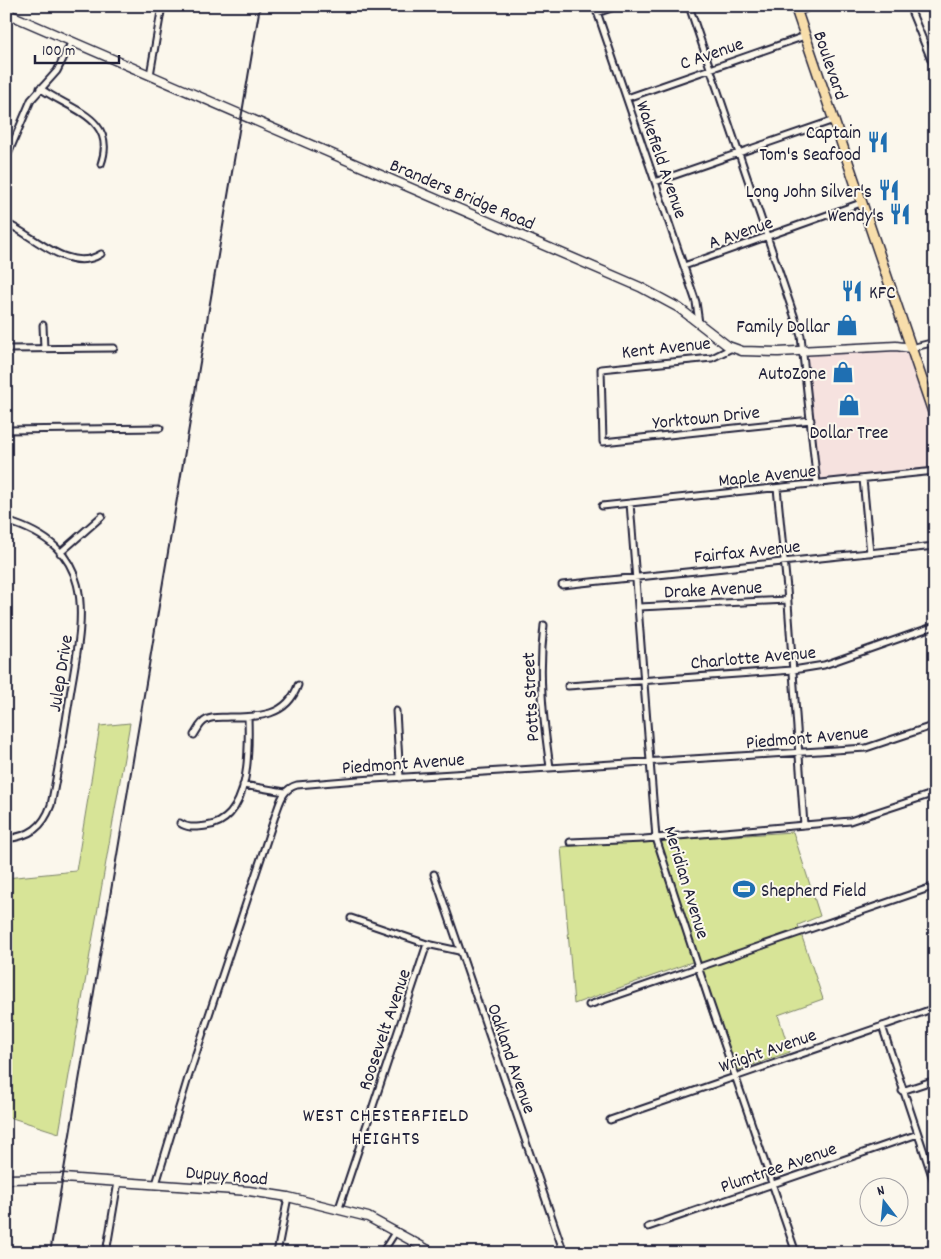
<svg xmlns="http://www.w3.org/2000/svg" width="941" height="1259" viewBox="0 0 941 1259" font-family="Dekko,sans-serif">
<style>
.built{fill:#f6e2df}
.green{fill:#d7e497;stroke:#7c8369}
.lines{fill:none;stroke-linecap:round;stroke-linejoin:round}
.street-casing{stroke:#22223b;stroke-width:9}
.secondary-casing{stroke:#22223b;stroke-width:11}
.primary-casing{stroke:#22223b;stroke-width:12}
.street{stroke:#fbf7ec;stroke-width:5}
.secondary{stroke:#fbf7ec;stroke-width:8}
.primary{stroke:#f8deab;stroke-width:9}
.rail{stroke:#22223b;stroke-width:2}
.labels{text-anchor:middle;stroke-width:4;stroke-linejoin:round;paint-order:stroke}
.street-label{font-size:19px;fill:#22223b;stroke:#fbf7ec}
.poi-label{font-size:19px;fill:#22223b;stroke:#fbf7ec;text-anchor:end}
.neighbourhood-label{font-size:20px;letter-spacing:1px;fill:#22223b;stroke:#fbf7ec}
</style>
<rect width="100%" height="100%" fill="#fbf7ec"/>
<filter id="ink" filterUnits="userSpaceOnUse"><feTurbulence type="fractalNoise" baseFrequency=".02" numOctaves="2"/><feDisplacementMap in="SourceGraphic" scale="10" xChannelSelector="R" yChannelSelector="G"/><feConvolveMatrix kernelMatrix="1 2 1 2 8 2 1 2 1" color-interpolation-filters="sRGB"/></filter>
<g filter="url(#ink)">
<path class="built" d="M908,351l27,84v34l-115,10 -13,-126z"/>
<path class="green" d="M130,723l-71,410 -53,-17v-238l70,-7 24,-145z
M793,832l27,84 -22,9 25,74 -45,16 12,37 -60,21 -38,-111 -118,42 -13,-157z"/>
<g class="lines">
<g class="street-casing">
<path id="street" d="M595,6l101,296 3,21
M689,6l112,330 16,148
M909,6l26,63
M597,13l20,-7
M150,75l12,-69
M40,88c27,21 78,29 61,76
M627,98l178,-62
M6,159l25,-59 26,-29 15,-30
M655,182l179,-62
M6,223c29,13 63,51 95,31
M684,266l177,-63
M43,325l1,24
M732,348l-20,10 -111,11 2,73 208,-22
M911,348l24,-6
M6,349l108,-1
M6,430l154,-2
M863,479l7,74
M777,488l10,101 17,236
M630,503l26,335 52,159 88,256
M602,506l333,-35
M6,521c92,27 78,93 65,168 -6,38 -12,77 -20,116 -8,23 -21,31 -45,34
M60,553l42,-37
M562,585l373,-39
M639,607l149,-7
M544,625c-6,49 -1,94 6,142
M568,686l225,-16 31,-5 111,-39
M396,711l4,67
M194,735c4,-6 6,-12 12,-15 7,-4 16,-2 23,-3 29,0 58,0 69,-32
M243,785l42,7
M180,823c8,6 16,4 26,3 45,-5 43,-76 42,-109
M570,842l74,-3 206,-18 85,-28
M434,874l130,379
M351,918l76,26 32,7
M589,1005l346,-119
M882,1026l53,159
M902,1091l33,-11
M610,1120l325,-112
M156,1184l32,-106 87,-262c5,-13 7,-27 22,-31l61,-5 508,-32 69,-23
M339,1208l88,-264
M648,1227l270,-93
M106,1253l12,-71
M277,1253l11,-56
M382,1253l14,-22
M924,1253l11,-4"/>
</g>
<g class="secondary-casing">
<path id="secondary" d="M6,13l634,274 39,21 49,38 14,5 36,1 118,-6 15,2
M6,1179l57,-1 186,13 39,6 80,20 66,36"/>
</g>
<g class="primary-casing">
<path id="primary" d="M795,6l140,412
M797,11l11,-5"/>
</g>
<use href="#street" class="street"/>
<use href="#secondary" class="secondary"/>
<use href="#primary" class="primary"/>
<path class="rail" d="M50,1253l210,-1247"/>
</g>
</g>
<defs>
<g id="restaurant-bare" transform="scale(1.725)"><path d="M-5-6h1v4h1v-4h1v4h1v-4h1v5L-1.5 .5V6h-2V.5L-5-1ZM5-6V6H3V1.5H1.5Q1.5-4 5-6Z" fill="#1f6fb2" stroke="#fbf7ec" stroke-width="2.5" paint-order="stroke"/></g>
<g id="shop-bare" transform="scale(1.725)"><path d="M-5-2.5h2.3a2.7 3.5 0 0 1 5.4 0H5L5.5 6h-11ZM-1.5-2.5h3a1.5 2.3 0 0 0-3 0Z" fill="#1f6fb2" stroke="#fbf7ec" stroke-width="2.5" paint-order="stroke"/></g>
<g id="stadium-bare" transform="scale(1.725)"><path d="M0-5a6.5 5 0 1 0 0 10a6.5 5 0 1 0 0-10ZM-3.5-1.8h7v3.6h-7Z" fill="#1f6fb2" stroke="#fbf7ec" stroke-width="2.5" paint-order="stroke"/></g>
</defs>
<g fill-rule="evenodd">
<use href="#restaurant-bare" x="878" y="142"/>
<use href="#restaurant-bare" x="889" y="190"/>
<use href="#restaurant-bare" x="900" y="214"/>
<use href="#restaurant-bare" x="852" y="291"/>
<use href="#shop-bare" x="847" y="325"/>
<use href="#shop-bare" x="843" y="372"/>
<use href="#shop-bare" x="849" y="405"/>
<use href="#stadium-bare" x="744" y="889"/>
</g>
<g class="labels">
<g class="street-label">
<text transform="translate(711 52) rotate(-19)" y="7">C Avenue</text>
<text transform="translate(832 65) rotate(71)" y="7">Boulevard</text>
<text transform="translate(663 159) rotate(71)" y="7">Wakefield Avenue</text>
<text transform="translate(463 193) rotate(23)" y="7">Branders Bridge Road</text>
<text transform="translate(740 231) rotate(-19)" y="7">A Avenue</text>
<text transform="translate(666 346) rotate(-6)" y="7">Kent Avenue</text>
<text transform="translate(706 416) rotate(-6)" y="7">Yorktown Drive</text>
<text transform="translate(767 474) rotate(-6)" y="7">Maple Avenue</text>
<text transform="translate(747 550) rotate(-6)" y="7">Fairfax Avenue</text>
<text transform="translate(713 588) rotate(-3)" y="7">Drake Avenue</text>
<text transform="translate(753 656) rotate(-5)" y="7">Charlotte Avenue</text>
<text transform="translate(59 673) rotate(-81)" y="7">Julep Drive</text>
<text transform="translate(529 697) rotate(-93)" y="7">Potts Street</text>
<text transform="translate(807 736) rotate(-5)" y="7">Piedmont Avenue</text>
<text transform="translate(403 762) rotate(-4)" y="7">Piedmont Avenue</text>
<text transform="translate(688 882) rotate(73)" y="7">Meridian Avenue</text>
<text transform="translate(383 1029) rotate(-71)" y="7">Roosevelt Avenue</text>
<text transform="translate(767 1049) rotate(-19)" y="7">Wright Avenue</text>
<text transform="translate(513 1058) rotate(71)" y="7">Oakland Avenue</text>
<text transform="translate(778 1166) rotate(-19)" y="7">Plumtree Avenue</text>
<text transform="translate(227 1174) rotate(5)" y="7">Dupuy Road</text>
</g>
<g class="poi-label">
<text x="861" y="138">Captain<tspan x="861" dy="22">Tom's Seafood</tspan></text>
<text x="872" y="197">Long John Silver's</text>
<text x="884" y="221">Wendy's</text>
<text x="869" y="298" text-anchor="start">KFC</text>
<text x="830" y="332">Family Dollar</text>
<text x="826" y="379">AutoZone</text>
<text x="849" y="438" text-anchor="middle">Dollar Tree</text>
<text x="761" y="896" text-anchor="start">Shepherd Field</text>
</g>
<g class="neighbourhood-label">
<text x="386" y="1121">WEST CHESTERFIELD<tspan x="386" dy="23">HEIGHTS</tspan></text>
</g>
</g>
<rect width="941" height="1259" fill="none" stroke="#fbf7ec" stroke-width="25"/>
<rect x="12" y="12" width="916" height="1234" fill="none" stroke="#22223b" stroke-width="2" filter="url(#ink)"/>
<g transform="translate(884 1202) rotate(344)"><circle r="24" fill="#fbf7ec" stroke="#a4a2a5"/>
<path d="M0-4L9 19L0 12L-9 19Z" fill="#1f6fb2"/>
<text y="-8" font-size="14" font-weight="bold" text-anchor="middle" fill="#22223b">N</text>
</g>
<path d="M35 55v8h84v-8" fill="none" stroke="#22223b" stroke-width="2.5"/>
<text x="42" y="55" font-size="15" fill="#22223b" stroke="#fbf7ec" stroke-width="4" paint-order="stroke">100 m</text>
</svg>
